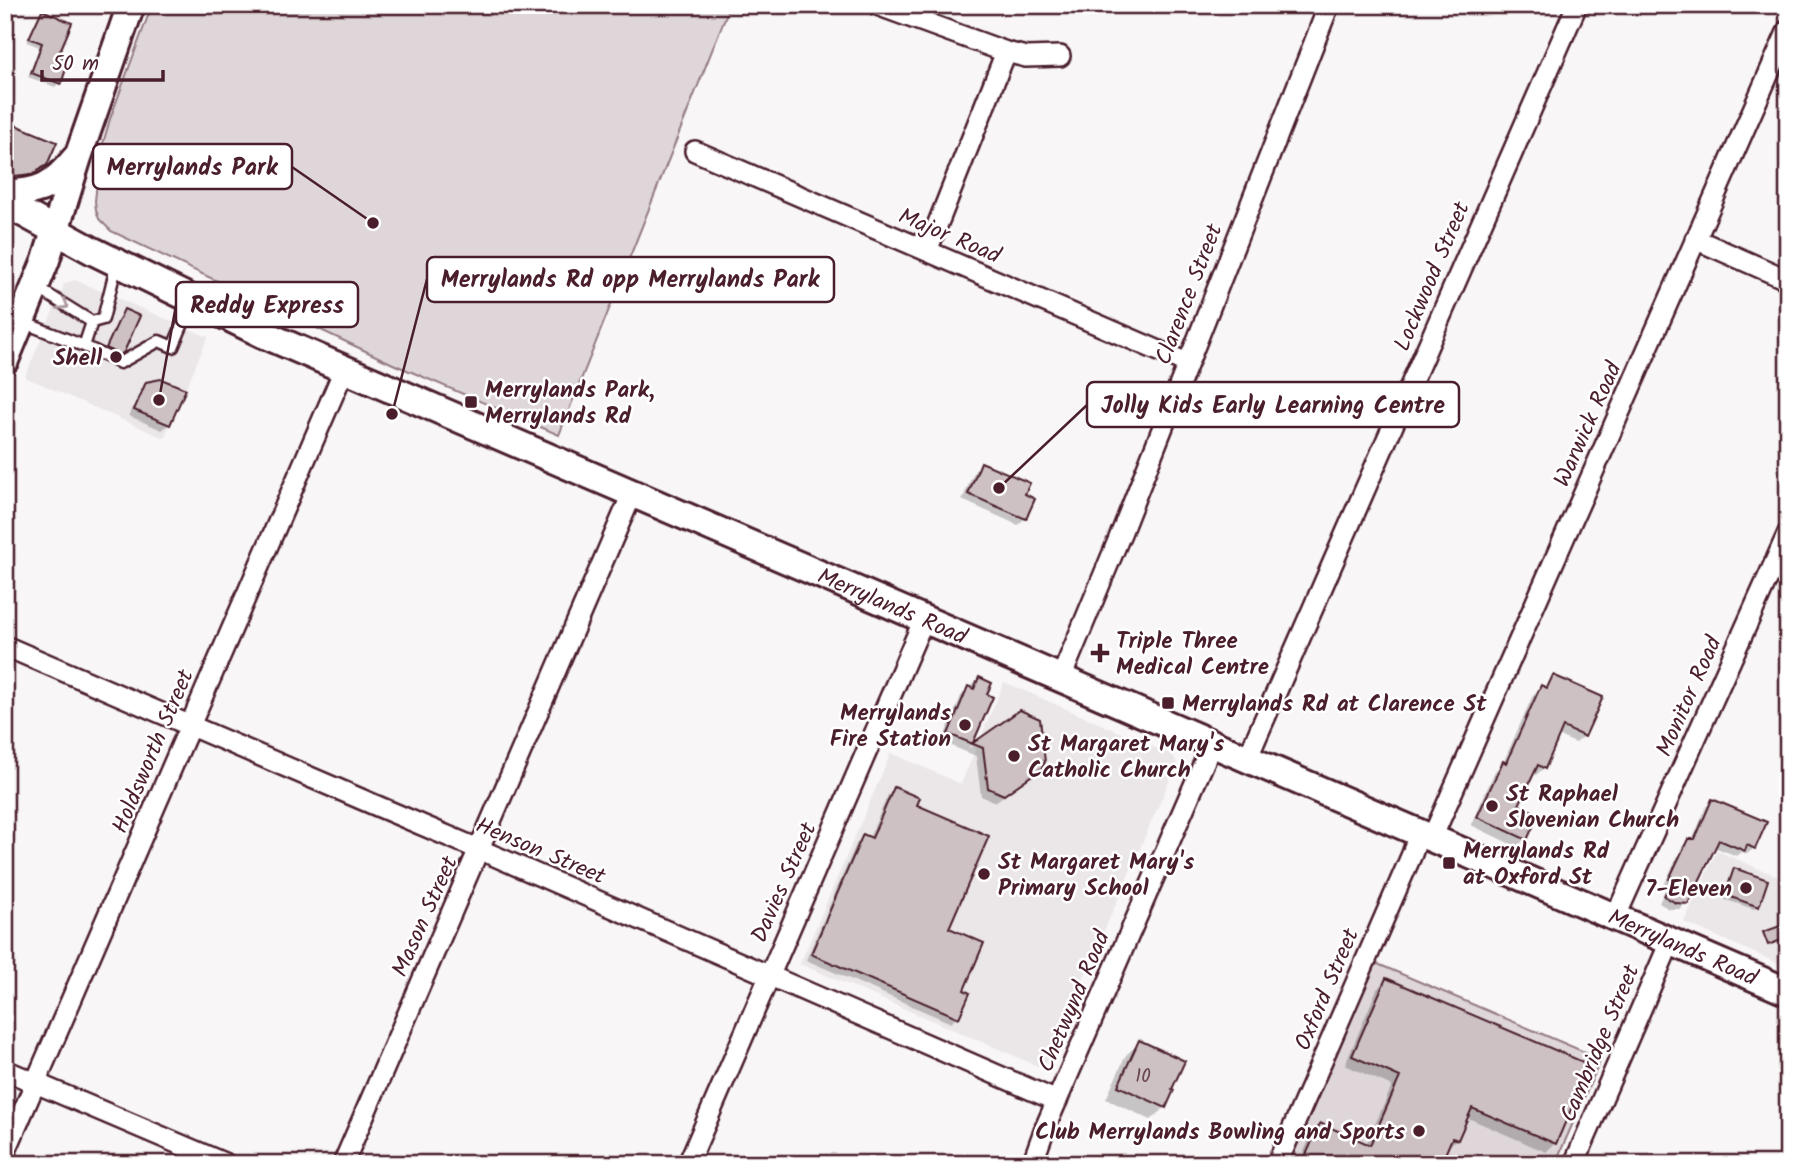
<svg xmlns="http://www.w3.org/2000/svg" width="1793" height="1169" viewBox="0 0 1793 1169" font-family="Kalam,sans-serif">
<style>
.built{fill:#ebe6e8}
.green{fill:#ded6d9;stroke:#947a82;stroke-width:2}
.shadow{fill:#0003}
.building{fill:#cdc1c4;stroke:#4a1f2b;stroke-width:2}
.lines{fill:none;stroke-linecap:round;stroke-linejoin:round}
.service-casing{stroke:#4a1f2b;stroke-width:15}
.minor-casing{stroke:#4a1f2b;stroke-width:24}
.secondary-casing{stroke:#4a1f2b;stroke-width:32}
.service{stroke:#fff;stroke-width:10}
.minor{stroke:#fff;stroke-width:19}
.secondary{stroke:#fff;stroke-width:26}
.oneway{stroke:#ae9aa0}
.poi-dot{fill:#4a1f2b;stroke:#fff;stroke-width:2.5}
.labels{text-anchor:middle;stroke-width:5;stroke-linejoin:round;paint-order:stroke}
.number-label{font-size:19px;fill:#6b4851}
.street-label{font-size:23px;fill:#4a1f2b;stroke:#fff}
.poi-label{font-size:23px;font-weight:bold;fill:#4a1f2b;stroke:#fff;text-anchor:start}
.leader{fill:none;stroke:#4a1f2b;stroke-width:2.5}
.callout-dot{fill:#4a1f2b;stroke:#fff;stroke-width:2.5}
.callout{fill:#fff;stroke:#4a1f2b;stroke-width:2.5}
.callout-label{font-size:24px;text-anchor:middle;font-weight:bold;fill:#4a1f2b}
</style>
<rect width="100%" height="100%" fill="#f8f6f7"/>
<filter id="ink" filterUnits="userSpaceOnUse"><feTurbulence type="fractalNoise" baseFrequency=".0143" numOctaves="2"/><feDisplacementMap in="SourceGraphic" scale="14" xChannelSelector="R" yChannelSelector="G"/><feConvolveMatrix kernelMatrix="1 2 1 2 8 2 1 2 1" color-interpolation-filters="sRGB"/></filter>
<g filter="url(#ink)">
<path class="built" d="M75,280l133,57 -44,101 -139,-61 40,-94z
M1004,682l168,73 5,8 -130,299 -9,4 -238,-102 91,-211 70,31z
M1717,851l71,30v82l-8,1 -96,-42z"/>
<path class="green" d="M152,5h578l-171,430 -166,-71 -282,-133 -12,-12 -3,-9 -1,-9 5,-47 10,-35z
M1366,959l235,100 -46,105h-272z"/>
<path class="shadow" d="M42,12l13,45 4,26 -4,4 -27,-10 11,-30 -12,-5 11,-26z
M9,124l37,41 -7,7 -15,8 -19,3v-56z
M147,384l22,40 -7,6 -33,-14 11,-25z
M982,464l40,31 3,23 -7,7 -56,-25 13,-30z
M1553,677l31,59 -8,7 -18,-7 -14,32 -8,7 -4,-1 -15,32 8,33 -8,8 -46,-22 24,-54 8,-8 30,-68 8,-8 3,1z
M979,679l6,16 5,2 -21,51 51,-36 21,55 -9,9 -37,26 -14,-6 -5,-40 -34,-14 19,-46z
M895,789l20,17 32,123 14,62 -4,26 -6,6 -145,-63 51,-118 7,-6 5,2 19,-43z
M1712,801l42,47 -7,6 -5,-2 -5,4 -23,-9 -28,56 -6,6h-11l-10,-6 8,-17 -3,-1 18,-38 6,-7 4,1 14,-34z
M1735,870l23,36 -4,3 -31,-10 8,-25z
M1386,980l169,163 -9,9 -80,-35 -10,22 -8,9 -9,16h-141l14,-30 8,-9 46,20 26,-59 -47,-21 32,-76z
M1140,1042l25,65 -14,13 -45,-21 20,-44z"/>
<path class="building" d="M42,10l30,13 -14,33 11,4 -8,24 -30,-11 11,-30 -13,-5z
M8,122l49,20 -10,23 -15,9 -27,3v-48z
M124,309l16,7 -16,36 -4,3 -14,-7z
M161,379l25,10 -16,36 -36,-15 12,-28z
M981,462l49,21 -5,11 10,5 -9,20 -58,-25z
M1553,675l50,22 -18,40 -22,-10 -18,42 -7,-4 -19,40 20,9 -12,26 -50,-23 26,-56 3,2 35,-78 6,3z
M979,677l13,6 -5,11 6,3 -20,46 47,-33 20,9 5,43 -3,6 -38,27 -16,-7 -5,-40 -35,-14 20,-48 6,3z
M894,787l26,11 -3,7 72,31 -40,92 35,15 -20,47 6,3 -11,25 -148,-64 52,-120 9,4z
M1712,799l55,23 -12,27 -8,-4 -2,6 -26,-11 -31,64 -12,-1 -12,-7 8,-16 -3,-1 19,-40h7z
M1734,868l34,12 -9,27 -34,-12z
M1783,925l4,13 -19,7 -5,-13z
M1386,978l204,87 -34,79 -84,-36 -14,32 -6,-2 -11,26h-139l18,-41 50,22 30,-68 -48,-21z
M1139,1040l46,21 -13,28 2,1 -8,18 -48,-22z"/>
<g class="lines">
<g class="service-casing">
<path id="service" d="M36,287l56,35 11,-3 14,-56
M22,322l62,24 36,17 39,-22 14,6 20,-47
M84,346l8,-24"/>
</g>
<g class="minor-casing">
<path id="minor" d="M877,5l129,47 20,5 34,-1
M695,151l492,212
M1695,239l93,41
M927,251l79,-199
M5,646c164,72 328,141 492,211 188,80 374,162 560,244
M1061,678l61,-147 207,-526
M1247,759l330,-754
M1432,838l356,-808
M1615,918l173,-385
M5,1070l221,94
M5,1153l339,-783
M343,1164l289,-670
M688,1164l236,-545
M1032,1164l13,-36 167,-384
M1277,1164l135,-310 7,-21
M1574,1164l96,-222"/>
</g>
<g class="secondary-casing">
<g id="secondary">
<path d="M5,193c35,0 48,-7 70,-34"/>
<path id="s1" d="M5,203l88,48 170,83 1525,658"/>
<path d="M5,360l41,-100 32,-103 53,-152"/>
</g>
</g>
<use href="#service" class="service"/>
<use href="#minor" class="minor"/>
<use href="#secondary" class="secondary"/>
</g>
<defs><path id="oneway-chevron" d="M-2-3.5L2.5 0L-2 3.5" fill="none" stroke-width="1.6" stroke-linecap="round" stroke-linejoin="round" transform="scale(1.75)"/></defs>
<use class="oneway" href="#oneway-chevron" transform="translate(64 305) rotate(31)"/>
</g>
<g class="poi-dot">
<circle cx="116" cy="357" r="7"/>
<rect x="464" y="395" width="14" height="14" rx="3.5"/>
<path d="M1096.5 642.5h7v7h7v7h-7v7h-7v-7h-7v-7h7z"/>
<rect x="1161" y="696" width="14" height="14" rx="3.5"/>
<circle cx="965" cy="725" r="7"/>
<circle cx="1014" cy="756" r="7"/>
<circle cx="1492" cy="806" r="7"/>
<rect x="1442" y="856" width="14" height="14" rx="3.5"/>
<circle cx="984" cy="874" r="7"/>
<circle cx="1746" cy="888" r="7"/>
<circle cx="1419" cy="1131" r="7"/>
</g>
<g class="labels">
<g class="number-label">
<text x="1143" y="1082">10</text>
</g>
<g class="street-label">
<text transform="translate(950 235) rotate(23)" y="8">Major Road</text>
<text transform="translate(1431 276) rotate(-67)" y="8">Lockwood Street</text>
<text transform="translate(1188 294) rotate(-69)" y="8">Clarence Street</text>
<text transform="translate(1587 424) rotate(-66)" y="8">Warwick Road</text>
<text dy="8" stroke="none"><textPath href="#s1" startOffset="975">Merrylands Road</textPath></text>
<text transform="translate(1688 696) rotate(-66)" y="8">Monitor Road</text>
<text transform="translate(152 751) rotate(-67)" y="8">Holdsworth Street</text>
<text transform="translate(541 850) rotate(23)" y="8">Henson Street</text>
<text transform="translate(783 882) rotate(-66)" y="8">Davies Street</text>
<text transform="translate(424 916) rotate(-66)" y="8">Mason Street</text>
<text dy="8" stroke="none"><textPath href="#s1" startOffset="1836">Merrylands Road</textPath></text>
<text transform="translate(1326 989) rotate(-67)" y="8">Oxford Street</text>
<text transform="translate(1073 1001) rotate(-67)" y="8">Chetwynd Road</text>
<text transform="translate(1599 1043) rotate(-67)" y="8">Cambridge Street</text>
</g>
<g class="poi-label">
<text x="102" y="365" text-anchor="end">Shell</text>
<text x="485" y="397">Merrylands Park,<tspan x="485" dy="26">Merrylands Rd</tspan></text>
<text x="1116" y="648">Triple Three<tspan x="1116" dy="26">Medical Centre</tspan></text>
<text x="1182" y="711">Merrylands Rd at Clarence St</text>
<text x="951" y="720" text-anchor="end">Merrylands<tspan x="951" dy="26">Fire Station</tspan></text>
<text x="1028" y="751">St Margaret Mary's<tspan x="1028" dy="26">Catholic Church</tspan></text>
<text x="1506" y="801">St Raphael<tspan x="1506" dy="26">Slovenian Church</tspan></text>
<text x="1463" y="858">Merrylands Rd<tspan x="1463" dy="26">at Oxford St</tspan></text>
<text x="998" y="869">St Margaret Mary's<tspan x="998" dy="26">Primary School</tspan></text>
<text x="1732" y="896" text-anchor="end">7-Eleven</text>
<text x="1405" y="1139" text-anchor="end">Club Merrylands Bowling and Sports</text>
</g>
</g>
<path class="leader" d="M373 223L292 167M392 414L427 279M159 400L176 305M999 488L1087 405"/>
<g class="callout-dot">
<circle cx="373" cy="223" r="7"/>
<circle cx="392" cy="414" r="7"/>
<circle cx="159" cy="400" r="7"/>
<circle cx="999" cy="488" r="7"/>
</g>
<g class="callout">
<rect x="93" y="144" width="199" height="45" rx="7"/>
<rect x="427" y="257" width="407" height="45" rx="7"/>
<rect x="176" y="282" width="182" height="45" rx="7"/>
<rect x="1087" y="382" width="372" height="45" rx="7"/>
</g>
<g class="callout-label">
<text x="192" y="175">Merrylands Park</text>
<text x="630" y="287">Merrylands Rd opp Merrylands Park</text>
<text x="267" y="313">Reddy Express</text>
<text x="1273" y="413">Jolly Kids Early Learning Centre</text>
</g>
<rect width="1793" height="1169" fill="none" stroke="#fff" stroke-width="28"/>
<rect x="14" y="14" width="1765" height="1141" fill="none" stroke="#4a1f2b" stroke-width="2.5" filter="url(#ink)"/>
<path d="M42 70v10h121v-10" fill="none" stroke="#4a1f2b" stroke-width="3.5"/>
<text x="52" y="70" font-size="21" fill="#4a1f2b" stroke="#ffffff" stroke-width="5" paint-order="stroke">50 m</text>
</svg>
